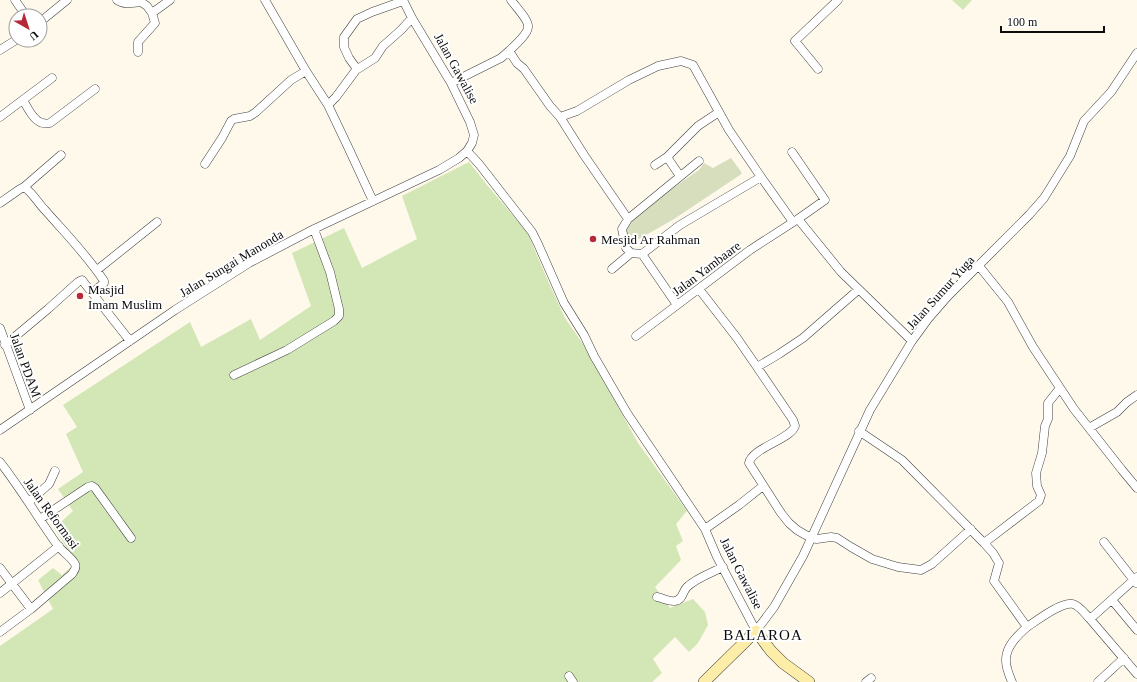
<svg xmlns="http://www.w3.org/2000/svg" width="1137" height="682" viewBox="0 0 1137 682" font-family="'Times New Roman',serif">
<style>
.green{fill:#d3e7b6}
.cemetery{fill:#d6debe}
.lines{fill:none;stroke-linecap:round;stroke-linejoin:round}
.street-casing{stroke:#3e3e3e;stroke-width:9}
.secondary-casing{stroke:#2d2d2d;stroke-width:12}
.street{stroke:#fff;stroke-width:8}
.secondary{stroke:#fceda8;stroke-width:11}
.poi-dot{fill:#b62939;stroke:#fff;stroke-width:1.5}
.labels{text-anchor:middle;stroke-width:4;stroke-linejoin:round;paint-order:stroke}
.street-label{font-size:13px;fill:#0b0b0b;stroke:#fff}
.poi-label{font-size:13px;fill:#0b0b0b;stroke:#fff;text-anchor:start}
.quarter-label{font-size:15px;letter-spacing:1px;fill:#0b0b0b;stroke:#fff}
</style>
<rect width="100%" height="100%" fill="#fef9eb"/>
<path class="green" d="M952,0h20l-9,10z
M469,162l18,23 40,47 21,49 17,37 20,29 53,96 49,68 -11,13 7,17 -7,5 5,14 -26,27 15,21 23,-9 12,13 3,13 -10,18 -9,9 -14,-15 -22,22 9,14 -10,9h-652v-36l53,-37 -15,-29 15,-12 9,7 14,-13 -22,-34 19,-17 -15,-22 25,-17 -17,-38 11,-7 -14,-22 127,-83 11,25 50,-28 9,21 51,-34 -19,-53 52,-25 18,40 55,-29 -15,-43z"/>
<path class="cemetery" d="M731,158l11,15 -2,2 -66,44 -42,24h-4c-1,-5 -3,-11 -2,-16 4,-10 60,-48 73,-57l5,-7 9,5z"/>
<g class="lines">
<g class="street-casing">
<path id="street" d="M15,0l11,16
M117,0c7,5 15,3 24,2l6,4 5,7 18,-13
M265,0l41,71 22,34 20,42 25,54
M40,22l27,-22
M0,50l16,-10
M509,51c5,-5 19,-17 19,-24 1,-7 -13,-21 -17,-27
M138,52v-10l17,-19 -3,-10
M357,69l-8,-11 -5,-11v-10l13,-18 15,-7 31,-11
M818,69l-23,-28 43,-41
M451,83l50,-25 8,-7 8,12 7,6 26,37 10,11 24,38 44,64 -6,10 2,10 2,9 5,5 11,1 38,-29 81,-48
M23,100c6,10 13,27 27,23l45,-34
M328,105l8,-8 20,-27 19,-12 8,-12 18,-16 11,-12
M0,117l52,-39
M560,117l17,-6 52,-31 29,-14 23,-5 12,4 36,65 32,47 32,45
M467,151l12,13 53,68 6,12 26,59 20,32 10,21 33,57 78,116 12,28 39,74 18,-24 29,-51 67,-146 42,-69 16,-22 20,-23 81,-81 15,-17 26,-42 14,-35 27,-29 26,-39
M792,152l33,48 -27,19
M667,157l13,19
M205,164l17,-26 9,-17 3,-2 16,-3 6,-4 35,-32 15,-9
M655,165l12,-8 31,-31 21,-14
M24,187l37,-32
M0,203l20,-14 4,-2c9,6 14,16 21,23 20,23 42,45 59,71v2l-12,10
M628,219l71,-58
M642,254l35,51
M979,266l29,36 25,45 41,62 48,61 15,18
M612,269l19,-16
M97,270l60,-48
M699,289l38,49 20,29 22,-13 24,-16 55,-48
M0,328l30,82
M636,336l114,-86 48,-31 43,53 71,69
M5,345l43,-36 30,-27 4,-2 48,61
M757,367l36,53 2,6c-4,13 -43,22 -46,37l32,50 8,10 8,7 14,8 6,1 14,-2 6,1 14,9 21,12 26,8 23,3 11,-6 39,-35
M234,375l53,-25 47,-29 5,-5v-7l-9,-37 -16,-43
M1089,428l28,-16 10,-10 10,-7
M0,430l175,-120 74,-47 65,-34 125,-59 20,-12 8,-7 5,-8 2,-8 -4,-13 -19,-39 -39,-65 -9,-18
M859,431l43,29 82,83 9,10 6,10 -5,18 33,46c-9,8 -22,20 -21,34 0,7 3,14 6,21
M0,462c21,27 38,56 58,84 5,6 14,12 17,18 2,4 -1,7 -3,10l-41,35 -31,23
M29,502l20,-18 6,-13
M40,519l48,-32 4,-1 3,2 36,50
M705,529l34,-24 24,-19
M1104,542l32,41
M984,543l55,-42 2,-6 -4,-9 -1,-13 6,-20 3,-27 3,-7v-16l12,-15
M0,568l31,41
M1137,577l-47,42 47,55
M0,593l59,-47
M657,597c6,1 12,5 18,4 8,-1 7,-9 12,-14 9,-9 24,-14 36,-20
M1112,600l25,30
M1027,627c9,-6 35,-26 46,-23 7,2 12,10 17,15
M569,676l4,6
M866,682l5,-4
M1098,682l26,-24"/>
</g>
<g class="secondary-casing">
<path id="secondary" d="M704,682l52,-51 15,20 12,12 26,19"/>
</g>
<use href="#street" class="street"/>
<use href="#secondary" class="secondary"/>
</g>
<g class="poi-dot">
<circle cx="593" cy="239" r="4"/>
<circle cx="80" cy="296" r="4"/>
</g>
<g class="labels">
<g class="street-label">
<text transform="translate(457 68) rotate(61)" y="5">Jalan Gawalise</text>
<text transform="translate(231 263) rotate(-31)" y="5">Jalan Sungai Manonda</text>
<text transform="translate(706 268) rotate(-37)" y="5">Jalan Yambaare</text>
<text transform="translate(940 292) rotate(-48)" y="5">Jalan Sumur Yuga</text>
<text transform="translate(26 365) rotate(70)" y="5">Jalan PDAM</text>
<text transform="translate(52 513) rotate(54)" y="5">Jalan Reformasi</text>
<text transform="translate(742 573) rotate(63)" y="5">Jalan Gawalise</text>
</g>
<g class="poi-label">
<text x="601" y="244">Mesjid Ar Rahman</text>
<text x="88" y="294">Masjid<tspan x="88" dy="15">Imam Muslim</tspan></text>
</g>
<g class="quarter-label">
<text x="763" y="640">BALAROA</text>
</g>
</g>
<g transform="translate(28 28) rotate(141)"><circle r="19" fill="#ffffff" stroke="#9d9d9d"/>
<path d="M0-3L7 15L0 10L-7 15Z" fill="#b62939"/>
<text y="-6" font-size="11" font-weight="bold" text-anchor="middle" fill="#0b0b0b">U</text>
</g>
<path d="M1001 26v6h103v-6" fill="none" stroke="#0b0b0b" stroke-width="2"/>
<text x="1007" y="26" font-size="12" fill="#0b0b0b" stroke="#ffffff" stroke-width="3" paint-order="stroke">100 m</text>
</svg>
